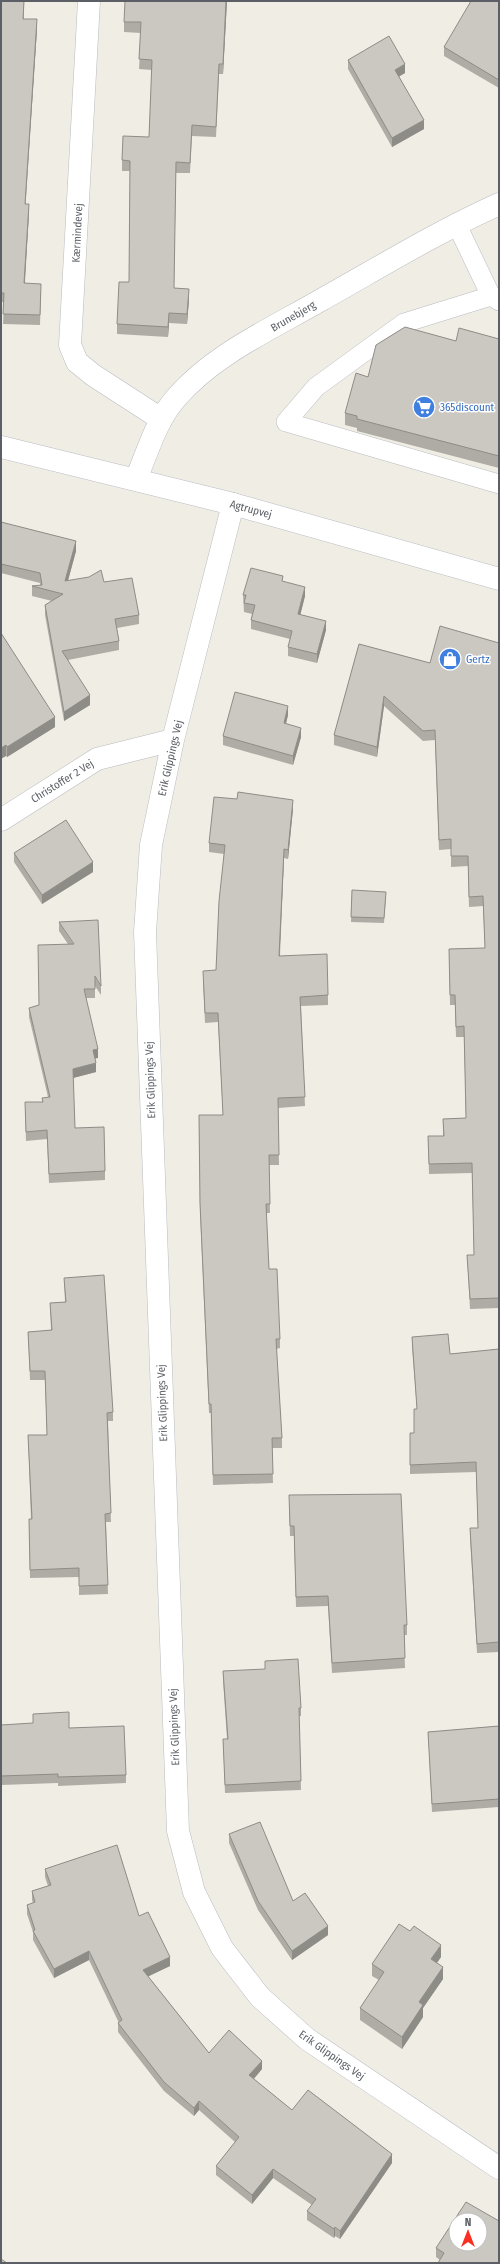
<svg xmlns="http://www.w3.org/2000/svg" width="500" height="2264" viewBox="0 0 500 2264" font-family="'Fira Sans Condensed',sans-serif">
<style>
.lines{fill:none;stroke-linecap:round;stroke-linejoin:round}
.lane-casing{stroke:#b9bcc1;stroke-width:20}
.street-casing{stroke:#b9bcc1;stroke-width:23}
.secondary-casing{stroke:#b9bdc3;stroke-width:23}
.lane{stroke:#fff;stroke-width:19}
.street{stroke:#fff;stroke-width:22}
.secondary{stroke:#fff;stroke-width:22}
.wall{fill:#afaca6}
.shaded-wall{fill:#8e8c87}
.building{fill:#cbc8c1;stroke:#8e8c87;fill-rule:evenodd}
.labels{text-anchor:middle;stroke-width:3;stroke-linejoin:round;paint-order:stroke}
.street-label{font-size:11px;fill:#5c6066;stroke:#fff}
.shop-label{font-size:11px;fill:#366cbe;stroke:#fff;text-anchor:start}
</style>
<rect width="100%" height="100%" fill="#f0ede4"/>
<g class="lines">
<g class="lane-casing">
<path id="lane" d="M456,223l35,73 8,5
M491,296l-87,27 -88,64 -30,35 213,62"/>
</g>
<g class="street-casing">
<path id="street" d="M89,1l-19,344 7,17 16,13 68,44
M136,479c12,-28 20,-58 40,-81 38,-44 95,-69 145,-98 59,-33 116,-68 178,-96
M233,504l-60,236 -22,105 -6,87 33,899 16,61 28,56 38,49 47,42 192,129
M1,820l96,-61 76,-19"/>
</g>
<g class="secondary-casing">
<path id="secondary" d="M1,447l232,57 266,75"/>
</g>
<use href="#lane" class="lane"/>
<use href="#street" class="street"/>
<use href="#secondary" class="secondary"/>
</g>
<path class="wall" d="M1,1h23v18l13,10 -12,175 4,9 -4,70 16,10 -1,32 -37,-1 1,-22h-3z
M227,1l-4,73h-4l-3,63 -24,-1 -2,37h-14l-2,115 15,11 -2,25 -18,-1 -1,14 -51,-3v-10l12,-42 1,-111h-8v-11l27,-23 3,-67 -13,-1 2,-36 -17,-1v-10z
M499,1v87l-55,-32v-9z
M348,60l57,13 -6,3 25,53 -32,18 -44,-78z
M499,339v129l-142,-37v-3l-12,-3v-12l23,-36 88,-36z
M1,522l75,29 -8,30 36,1 35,33v9l-22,4 2,13v9l-51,10 22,45 -26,16 -19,-106v-10l7,-4 -20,-5v-10l8,-1v-2l-39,-10z
M283,582l22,14 -5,19 26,15 -9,33 -29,-7v-9l2,-8 -39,-10v-9l1,-6 -8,-2 -1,-17z
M1,633l54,94 -48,30 -1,-1z
M499,643v665l-29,1 -3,-54h7l-2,-82 -43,1 -1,-38h15v-17l23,-1 -2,-81h-8l-1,-32h-5l-1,-56 36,-1 -2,-42 -14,1 -1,-41 -17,1v-18l-12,1 -4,-110 -12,1 -39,-35 -7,51 -43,-12v-10l25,-91 71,19z
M288,715l-2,8 15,14 -8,28 -70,-20v-9z
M293,809l-5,50 -4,-1 -4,98 48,39v10l-27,1 4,100 -27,2 1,57h-10l1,48h-4l3,56 11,70v9l-4,1 6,89v10h-10l1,35 -60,2 -2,-72h-2l-9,-201 -1,-97h24l-5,-93 -13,1 -2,-43 13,-10 8,-116 -15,-2v-9z
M14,853l79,19 -51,32 -28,-42z
M352,890l34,7 -2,26 -33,-1z
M59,922l42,64v9l-6,-9v12h-9l12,60h-3l1,14 -23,6 2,50 30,43v9l-56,3 -2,-44 -21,2 -1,-30 17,-9 6,-5 -19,-80v-9l10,-3 29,-61 -9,-13z
M64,1278l49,134v9h-5l3,101h-5l2,72 -29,1v-18l-49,1 -1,-59h2l-3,-84h19l-2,-55h-15l-2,-48 23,-2 -1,-27 15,-1z
M412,1337l38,17 49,-5v303l-22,1 -7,-116v-9h8l-2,-56 -66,2v-41h4l3,-24 -5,-62z
M289,1505l118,120v10h-3l1,33 -73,5 -4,-67 -32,1 -2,-71h-4z
M223,1671l78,37v8h-2l2,74 -76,3 -2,-54h4l-4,-59z
M1,1725l68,3 57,47v8l-68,3v-3l-57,2z
M499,1726v81l-67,5 -4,-80z
M229,1834l64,67 35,34 -36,25 -34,-50 -29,-67z
M45,1869l94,47 31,50 -22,10 61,77 53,16 -8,10 38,31 100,53 -52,76 -5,-3 -1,2 -27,-18v-9l5,-6 -39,-27 -21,26 -36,-29v-9l19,-24 -36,-32 -5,6 -30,-25 -46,-59v-9h1l-30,-63 -35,18 -21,-38v-8l-6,-18v-9l6,-2 -1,-3v-9l16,-5 -3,-9z
M441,1957l-4,6 6,16 -20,29v9l-21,32 -42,-29v-12l19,-28 -7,-4v-12z
M499,2221l-59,39 -4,-3v-9z"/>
<path class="shaded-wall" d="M226,1h1l-4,73v-10z
M37,19v10l-12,184v-9z
M405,64v9l-10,6v-9z
M424,120v9l-32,18v-9z
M29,204v9l-5,79v-9z
M189,289v10l-2,25v-10z
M169,313v10l-1,14v-10z
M76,541v10l-11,40v-10z
M305,587v9l-7,28v-10z
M326,621v9l-9,33v-9z
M90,695v10l-26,16v-9z
M384,696v10l-7,51v-10z
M288,706v9l-4,17v-9z
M55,717v10l-48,30v-10z
M301,728v9l-8,28v-9z
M6,745v11l-5,3v-11z
M293,800v9l-5,50v-9z
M284,849v9l-5,107v-9z
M93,862v10l-51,32v-9z
M98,1049v9l-5,1v-9z
M96,1063v9l-23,6v-9z
M328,1926v9l-36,25v-9z
M441,1945v12l-10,14v-12z
M89,1951v9l-35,18v-9z
M170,1957v9l-27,13v-9z
M443,1967v12l-20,29v9l-21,32v-12l17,-35z
M262,2061v8l-13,15v-9z
M199,2101v9l-5,6v-8z
M392,2154v9l-52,76v-8z
M273,2169v9l-21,26v-9z
M335,2227v9l-1,2v-9z"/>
<path class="building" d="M1,1h23l-1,18h14l-12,185h4l-5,79 17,1 -1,31 -37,-1 1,-21h-3z
M125,1h101l-3,63h-4l-3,63 -24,-2 -2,38 -14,-1 -2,126 15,1 -2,25 -18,-1 -1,14 -51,-3 2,-42h10l1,-121 -8,-1 1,-24 26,1 3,-77 -13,-1 2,-37h-17z
M471,1h28v79l-55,-33z
M389,36l16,28 -10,6 29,50 -32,18 -44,-78z
M405,327l51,14 3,-13 40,11v117l-142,-37v-3l-12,-3 11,-40 12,4 8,-32z
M1,522l75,19 -11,40 24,-4 12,-7 3,12 28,-4 7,37 -24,4 4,22 -57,10 28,44 -26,17 -19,-107 18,-11 -31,-8 10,-1 -2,-12 -39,-9z
M251,568l32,8 -1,5 23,6 -7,27 28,7 -9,33 -29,-7 4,-16 -41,-11 4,-15 -11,-2 2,-8h-3z
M440,626l59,17v655l-29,1 -3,-44h7l-2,-92 -43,1 -1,-28h16l-1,-17 23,-1 -2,-92 -8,1 -1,-32h-5l-1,-46 36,-1 -2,-52 -14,1 -1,-41h-17v-17l-12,1 -4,-110 -12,1 -39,-35 -7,51 -43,-12 25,-91 71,19z
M1,633l54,84 -48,30 -1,-2 -5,3z
M235,692l53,14 -4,17 17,5 -8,28 -70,-20z
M238,792l55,8 -5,50 -4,-1 -5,107 48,-2 1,41 -28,2 5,100 -27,1 1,57h-10l1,49h-4l3,65h8l3,70h-4l6,99h-10l1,36 -60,1 -2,-71h-2l-9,-201 -1,-88h24l-5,-102h-13l-2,-42 13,-1 3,-69 6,-56 -16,-2 5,-46 23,2z
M66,820l27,42 -51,33 -28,-42z
M352,890l34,2 -2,26 -33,-1z
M98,920l3,66 -6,-10v13h-11l14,60 -5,1 3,13 -23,6 2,59 29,-1 1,44 -56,3 -2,-44 -21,2 -1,-30h18l-1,-4 8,-1 -21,-89 10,-3 -1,-60 36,-1 -15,-22z
M104,1275l9,137 -6,1 4,100 -6,1 3,71 -29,1v-18l-49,2 -1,-51h3l-4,-84h19l-2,-64h-15l-2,-39 24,-2 -2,-27 16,-1 -2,-24z
M448,1334l2,20 49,-5v293l-22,2 -7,-116h8l-2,-66 -66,3v-32h4v-24h3l-5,-72z
M401,1494l6,131h-3l1,33 -73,5 -4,-67 -32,1 -2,-71h-4l-1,-31z
M298,1659l3,49h-2l2,73 -76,4 -2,-46h5l-5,-68 42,-2v-8z
M69,1712v16l55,-2 2,49 -68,2v-3l-57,2v-51l32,-2v-9z
M499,1726v73l-67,5 -4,-72z
M260,1822l33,79 12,-8 23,33 -36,25 -34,-50 -29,-67z
M117,1845l22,71 9,-4 22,45 -27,13 66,83 20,-23 33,31 -13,14 43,35 16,-20 84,64 -52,77 -5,-4 -1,2 -27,-18 9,-12 -43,-30 -21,26 -36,-29 23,-29 -40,-36 -5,7 -30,-26 -46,-59 4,-3 -33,-69 -35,18 -21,-38 2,-1 -8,-25 8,-3 -3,-11 19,-6 -6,-16z
M399,1924l11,7 4,-5 27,19 -10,14 12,8 -24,35 4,3 -21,32 -42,-29 24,-36 -12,-8z
M466,2202l33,19v42h-61l6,-10 -8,-5zM456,2220h24v24h-24z
M1,2259l6,4h-6z"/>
<defs>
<g id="supermarket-disc" transform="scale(1.15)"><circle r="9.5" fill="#3f7fe0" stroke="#fff"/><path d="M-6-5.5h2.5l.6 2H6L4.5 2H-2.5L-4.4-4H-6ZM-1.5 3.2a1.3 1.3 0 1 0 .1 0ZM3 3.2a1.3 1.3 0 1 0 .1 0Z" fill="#fff"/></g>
<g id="shop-disc" transform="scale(1.15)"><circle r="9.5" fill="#3f7fe0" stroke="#fff"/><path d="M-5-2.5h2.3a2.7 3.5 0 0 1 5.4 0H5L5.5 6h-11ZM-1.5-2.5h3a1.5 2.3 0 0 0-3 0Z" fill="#fff"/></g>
</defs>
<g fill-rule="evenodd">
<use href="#supermarket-disc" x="424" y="407"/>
<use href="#shop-disc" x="450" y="659"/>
</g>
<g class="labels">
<g class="street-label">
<text transform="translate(77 233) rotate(-87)" y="4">Kærmindevej</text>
<text transform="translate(293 316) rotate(-30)" y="4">Brunebjerg</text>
<text transform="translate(251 509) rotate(15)" y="4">Agtrupvej</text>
<text transform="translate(170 758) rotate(-77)" y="4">Erik Glippings Vej</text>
<text transform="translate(62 781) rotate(-32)" y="4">Christoffer 2 Vej</text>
<text transform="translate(150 1080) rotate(-92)" y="4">Erik Glippings Vej</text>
<text transform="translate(162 1403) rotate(-92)" y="4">Erik Glippings Vej</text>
<text transform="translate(174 1727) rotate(-92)" y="4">Erik Glippings Vej</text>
<text transform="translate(332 2055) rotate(35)" y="4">Erik Glippings Vej</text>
</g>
<g class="shop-label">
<text x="440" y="411">365discount</text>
<text x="466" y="663">Gertz</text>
</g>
</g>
<rect width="500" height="2264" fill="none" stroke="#5c6066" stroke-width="4"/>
<g transform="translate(468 2232)"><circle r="19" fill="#ffffff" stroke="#bebfc2"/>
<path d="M0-3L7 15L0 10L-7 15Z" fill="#f93021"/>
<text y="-6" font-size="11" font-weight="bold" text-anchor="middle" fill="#5c6066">N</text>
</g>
</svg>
